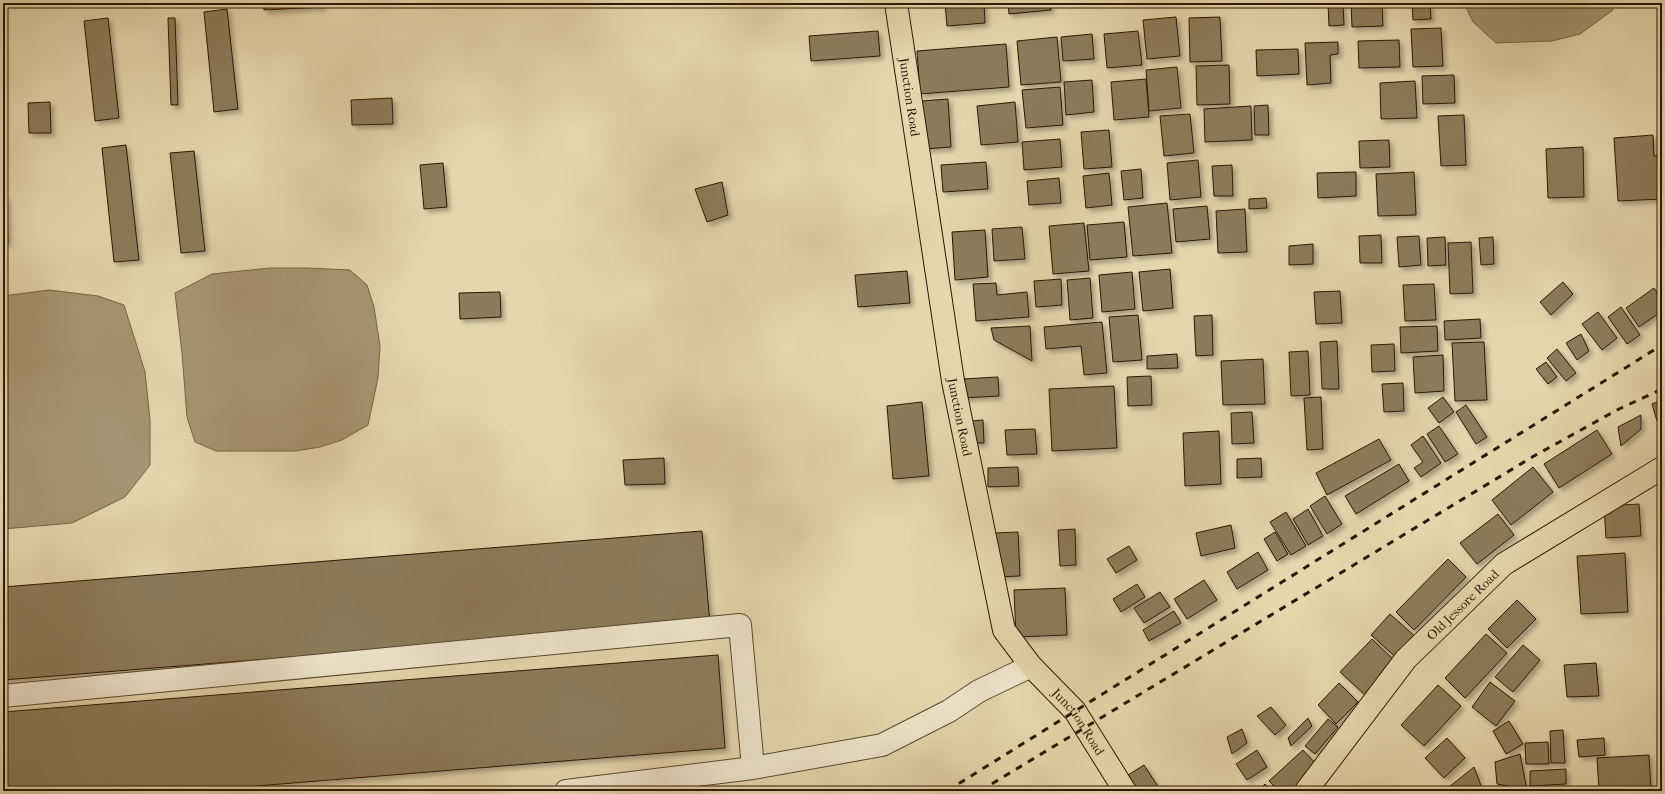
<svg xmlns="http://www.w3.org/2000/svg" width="1665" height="794" viewBox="0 0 1665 794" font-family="'IM FELL French Canon',serif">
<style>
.water{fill:#a69572;stroke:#756344}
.building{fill:#8c7b5a;stroke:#2c1800;filter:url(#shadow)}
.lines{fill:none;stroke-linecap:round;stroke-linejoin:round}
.minor-casing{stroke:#5a482b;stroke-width:24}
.major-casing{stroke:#2c1800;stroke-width:24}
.minor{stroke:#eee4ca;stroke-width:22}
.major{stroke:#e5d6ad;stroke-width:22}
.rail{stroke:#2c1800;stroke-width:3;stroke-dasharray:7 7;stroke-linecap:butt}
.labels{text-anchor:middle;stroke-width:3;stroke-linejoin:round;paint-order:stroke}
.street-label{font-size:13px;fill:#2c1800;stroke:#eee4ca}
</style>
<defs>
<filter id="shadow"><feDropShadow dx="3.5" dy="3.5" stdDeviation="2" flood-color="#0004"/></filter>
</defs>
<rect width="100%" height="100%" fill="#e5d6ad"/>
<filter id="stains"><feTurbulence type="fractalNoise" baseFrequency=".005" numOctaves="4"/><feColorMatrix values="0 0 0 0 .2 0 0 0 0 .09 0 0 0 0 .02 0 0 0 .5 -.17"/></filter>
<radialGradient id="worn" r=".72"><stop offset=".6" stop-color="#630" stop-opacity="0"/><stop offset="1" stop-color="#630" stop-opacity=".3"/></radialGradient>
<path class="water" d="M1464,3h148l1,7 -33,24 -28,7 -56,2 -23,-21z
M270,268h37l43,2 17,15 7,22 6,39 -2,32 -10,47 -26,15 -22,7 -24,4h-80l-21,-9 -8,-25 -5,-64 -7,-60 37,-19z
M49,290l49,6 26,9 21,67 5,48v45l-25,32 -53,26 -69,6v-233z"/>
<path class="building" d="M264,3h59v4l-59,3z
M945,3h39l1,20 -38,3z
M1008,3h42l1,7 -42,4z
M1328,3h15l1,22 -15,1z
M1351,3h31l1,23 -31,1z
M1412,3h18l1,16 -18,1z
M227,9l11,100 -24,3 -10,-100z
M1176,17l4,39 -33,3 -4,-39z
M1220,17l2,44 -32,1 -1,-44z
M108,18l11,100 -24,3 -11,-100z
M168,18h7l3,87h-7z
M1441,28l2,38 -30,1 -2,-38z
M878,31l2,25 -69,5 -2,-25z
M1138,31l4,34 -35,3 -3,-34z
M1092,34l2,25 -31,2 -2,-24z
M1057,37l4,45 -40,3 -4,-44z
M1399,40l1,27 -41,1 -1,-27z
M1338,42v12l-8,1 1,28 -24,2 -2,-42z
M1006,44l3,43 -89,7 -3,-43z
M1298,49l1,25 -42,2 -1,-26z
M1229,65l1,39 -33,1 -1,-39z
M1177,67l4,41 -32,3 -3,-41z
M1454,75l1,28 -32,1 -1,-28z
M1146,79l3,38 -35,3 -3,-38z
M1092,80l2,32 -28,3 -2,-33z
M1415,81l2,37 -36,1 -1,-36z
M1060,87l3,38 -37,3 -4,-38z
M392,98l1,26 -41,1 -1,-25z
M948,99l3,48 -26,2 -3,-48z
M50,102l1,31h-22l-1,-30z
M1015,102l3,40 -37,3 -4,-39z
M1268,105l1,30h-14l-1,-29z
M1251,106l1,34 -47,2 -1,-33z
M1190,114l4,39 -30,3 -4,-40z
M1464,115l2,50 -25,1 -3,-50z
M1109,130l3,37 -28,2 -3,-37z
M1653,135l1,21 8,-1v44l-44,2 -4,-63z
M1060,139l2,28 -38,3 -2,-28z
M1389,140l1,27 -30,1 -1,-27z
M126,145l13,115 -25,2 -12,-114z
M1583,147l1,50 -36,1 -2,-49z
M194,151l11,100 -24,2 -11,-100z
M1198,160l3,37 -31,3 -3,-37z
M986,162l2,27 -45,3 -2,-27z
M443,163l4,44 -23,2 -4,-44z
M1232,165l1,31h-19l-2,-30z
M1141,169l2,29 -19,2 -3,-29z
M1356,172v24l-38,2 -1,-25z
M1414,172l2,43 -38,1 -2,-42z
M1109,173l3,32 -26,3 -3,-32z
M1059,178l2,25 -32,2 -2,-24z
M722,182l6,33 -21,7 -12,-33z
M6,196l2,47h-5v-46z
M1266,198l1,10 -18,1v-10z
M1167,203l5,50 -39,3 -5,-49z
M1207,206l3,33 -34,3 -3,-33z
M1245,209l2,43 -29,1 -2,-42z
M1124,222l3,35 -37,3 -3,-35z
M1084,223l5,48 -36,3 -4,-48z
M1022,227l3,32 -31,2 -2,-32z
M985,230l3,47 -33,3 -3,-48z
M1381,235l1,28h-22l-1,-27z
M1419,236l2,29 -22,2 -2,-30z
M1445,237l1,28 -18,1 -1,-28z
M1493,237l1,27 -13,1 -2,-27z
M1471,242l2,51 -23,1 -2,-51z
M1313,244v20l-24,1v-19z
M1170,269l3,39 -30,3 -4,-39z
M907,271l3,32 -52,4 -3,-32z
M1132,272l3,37 -33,3 -3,-37z
M1090,278l3,40 -23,2 -3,-40z
M1061,279l1,26 -26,2 -2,-26z
M1563,282l10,12 -22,21 -11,-13z
M996,283l1,12 30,-3 2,25 -53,4 -3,-37z
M1434,284l2,36 -31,1 -2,-36z
M1654,288l8,12v11l-23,16 -13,-19z
M1340,291l2,32 -26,1 -2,-32z
M500,292l1,25 -41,2 -1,-26z
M1621,307l19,28 -13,9 -19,-27z
M1598,312l19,26 -15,12 -20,-26z
M1138,315l4,45 -29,2 -4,-45z
M1212,315l1,40 -17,1 -2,-40z
M1480,319l1,19 -36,2 -1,-19z
M1102,322l5,51 -23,2 -3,-29 -35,3 -2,-22z
M1030,326l2,35 -38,-21 -3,-12z
M1437,326l1,25 -37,2 -1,-26z
M1581,334l8,17 -12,9 -11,-17z
M1337,341l2,48h-17l-2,-47z
M1484,342l3,58 -32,1 -3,-58z
M1394,344l1,27 -23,1 -1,-27z
M1557,349l19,24 -10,8 -19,-23z
M1308,351l2,44 -19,1 -2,-44z
M1177,354l1,14 -31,1v-13z
M1443,355l1,36 -29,2 -2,-36z
M1263,359l2,45 -42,1 -2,-44z
M1546,362l11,15 -9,7 -12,-15z
M1151,376l1,29 -24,1 -1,-29z
M998,377l1,19 -36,2v-19z
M1403,383l1,28 -20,1 -2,-28z
M1114,386l3,62 -65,3 -3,-62z
M1321,397l2,52 -16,1 -3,-52z
M1443,397l11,15 -15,11 -11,-15z
M1662,400v18l-5,3 -5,-17z
M922,402l7,74 -36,3 -6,-73z
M1466,405l21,32 -11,7 -20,-32z
M1252,412l2,31 -22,1 -1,-31z
M1641,415v14l-20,17 -3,-19z
M983,420l1,23h-12l-1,-22z
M1439,426l19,28 -13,8 -18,-28z
M1035,429l2,25 -30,1 -2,-25z
M1597,430l15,24 -53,34 -15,-24z
M1219,431l2,53 -36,2 -2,-53z
M1423,436l18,27 -20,14 -7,-9 9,-6 -12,-17z
M1379,439l12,21 -64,35 -11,-22z
M664,458l1,26 -40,1 -2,-25z
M1261,458l1,19 -25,1v-19z
M1399,464l10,17 -53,33 -11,-18z
M1018,467l1,19 -31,1v-19z
M1533,467l20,25 -42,33 -19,-25z
M1325,496l17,28 -15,10 -17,-28z
M1639,504l2,32 -35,2 -2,-32z
M1308,509l15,27 -15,9 -15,-26z
M1286,512l20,34 -15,9 -21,-33z
M1498,514l16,21 -37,29 -17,-21z
M1231,525l4,23 -34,8 -5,-23z
M1075,529l1,36 -16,1 -2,-36z
M702,531l8,93 -707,56v-93z
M1018,532l2,44 -24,1 -2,-44z
M1275,532l13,22 -11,7 -13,-22z
M1129,546l8,14 -21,13 -9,-14z
M1258,552l10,18 -31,19 -10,-17z
M1625,553l3,59 -47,2 -4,-58z
M1448,559l18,18 -52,53 -18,-18z
M1204,580l13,20 -30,19 -13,-20z
M1137,584l8,13 -24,15 -8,-13z
M1065,588l2,47 -51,2 -2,-47z
M1160,592l10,15 -26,16 -10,-15z
M1517,600l19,19 -29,29 -19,-19z
M1174,611l7,12 -32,18 -6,-11z
M1390,614l28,25 -19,21 -28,-25z
M1486,634l21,19 -42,45 -20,-20z
M1372,639l24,23 -31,33 -25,-23z
M1523,645l17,15 -27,32 -18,-15z
M718,655l7,93 -531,43h-191v-79z
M1596,663l3,33 -32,1 -3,-32z
M1490,682l25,19 -19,25 -24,-19z
M1339,683l19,19 -22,22 -18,-19z
M1438,685l23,21 -37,40 -23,-21z
M1271,707l15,18 -11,10 -18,-19z
M1308,718l4,8 -21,20 -3,-8z
M1328,719l10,8 -23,27 -10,-8z
M1509,721l14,23 -17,10 -13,-23z
M1242,729l5,14 -15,11 -5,-17z
M1563,730l2,33h-14l-1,-32z
M1447,738l18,20 -21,20 -19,-20z
M1604,738l1,17 -26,2 -2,-17z
M1548,742l1,22h-23l-1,-21z
M1257,750l10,17 -20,13 -11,-16z
M1303,750l15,16 -26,25h-13l-10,-10z
M1520,754l7,36 -30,-6 -2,-22z
M1649,755l2,36h-52l-2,-33z
M1144,765l17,26h-23l-10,-16z
M1474,767l9,24h-39z
M1566,769v15l-36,2v-15z
M1265,784l6,7h-13z"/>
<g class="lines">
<g class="minor-casing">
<path id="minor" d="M3,696l737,-71 13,143
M566,791l187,-23 129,-23 67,-34 30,-20 52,-25"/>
</g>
<g class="major-casing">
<g id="major">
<path id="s1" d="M896,3l57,378 51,249 27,36 44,45 50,80"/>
<path id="s2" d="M1306,791l100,-132 98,-95 158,-96"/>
</g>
</g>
<use href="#minor" class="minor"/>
<use href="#major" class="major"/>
<path class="rail" d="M947,791l715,-446
M980,791l554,-335 83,-46 45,-21"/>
</g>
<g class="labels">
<g class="street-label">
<text dy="5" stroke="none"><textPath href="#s1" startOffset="95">Junction Road</textPath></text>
<text dy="5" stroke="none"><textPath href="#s1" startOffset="419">Junction Road</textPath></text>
<text dy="5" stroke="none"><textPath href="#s2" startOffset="244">Old Jessore Road</textPath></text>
<text dy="5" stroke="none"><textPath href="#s1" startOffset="755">Junction Road</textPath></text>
</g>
</g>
<rect width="1665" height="794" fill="none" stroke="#e5d6ad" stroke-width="16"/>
<rect x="4" y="4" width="1657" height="786" fill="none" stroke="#2c1800" stroke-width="2"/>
<rect x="8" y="8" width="1649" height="778" fill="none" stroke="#2c1800"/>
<rect width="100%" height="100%" filter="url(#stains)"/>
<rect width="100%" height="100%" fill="url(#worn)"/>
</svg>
